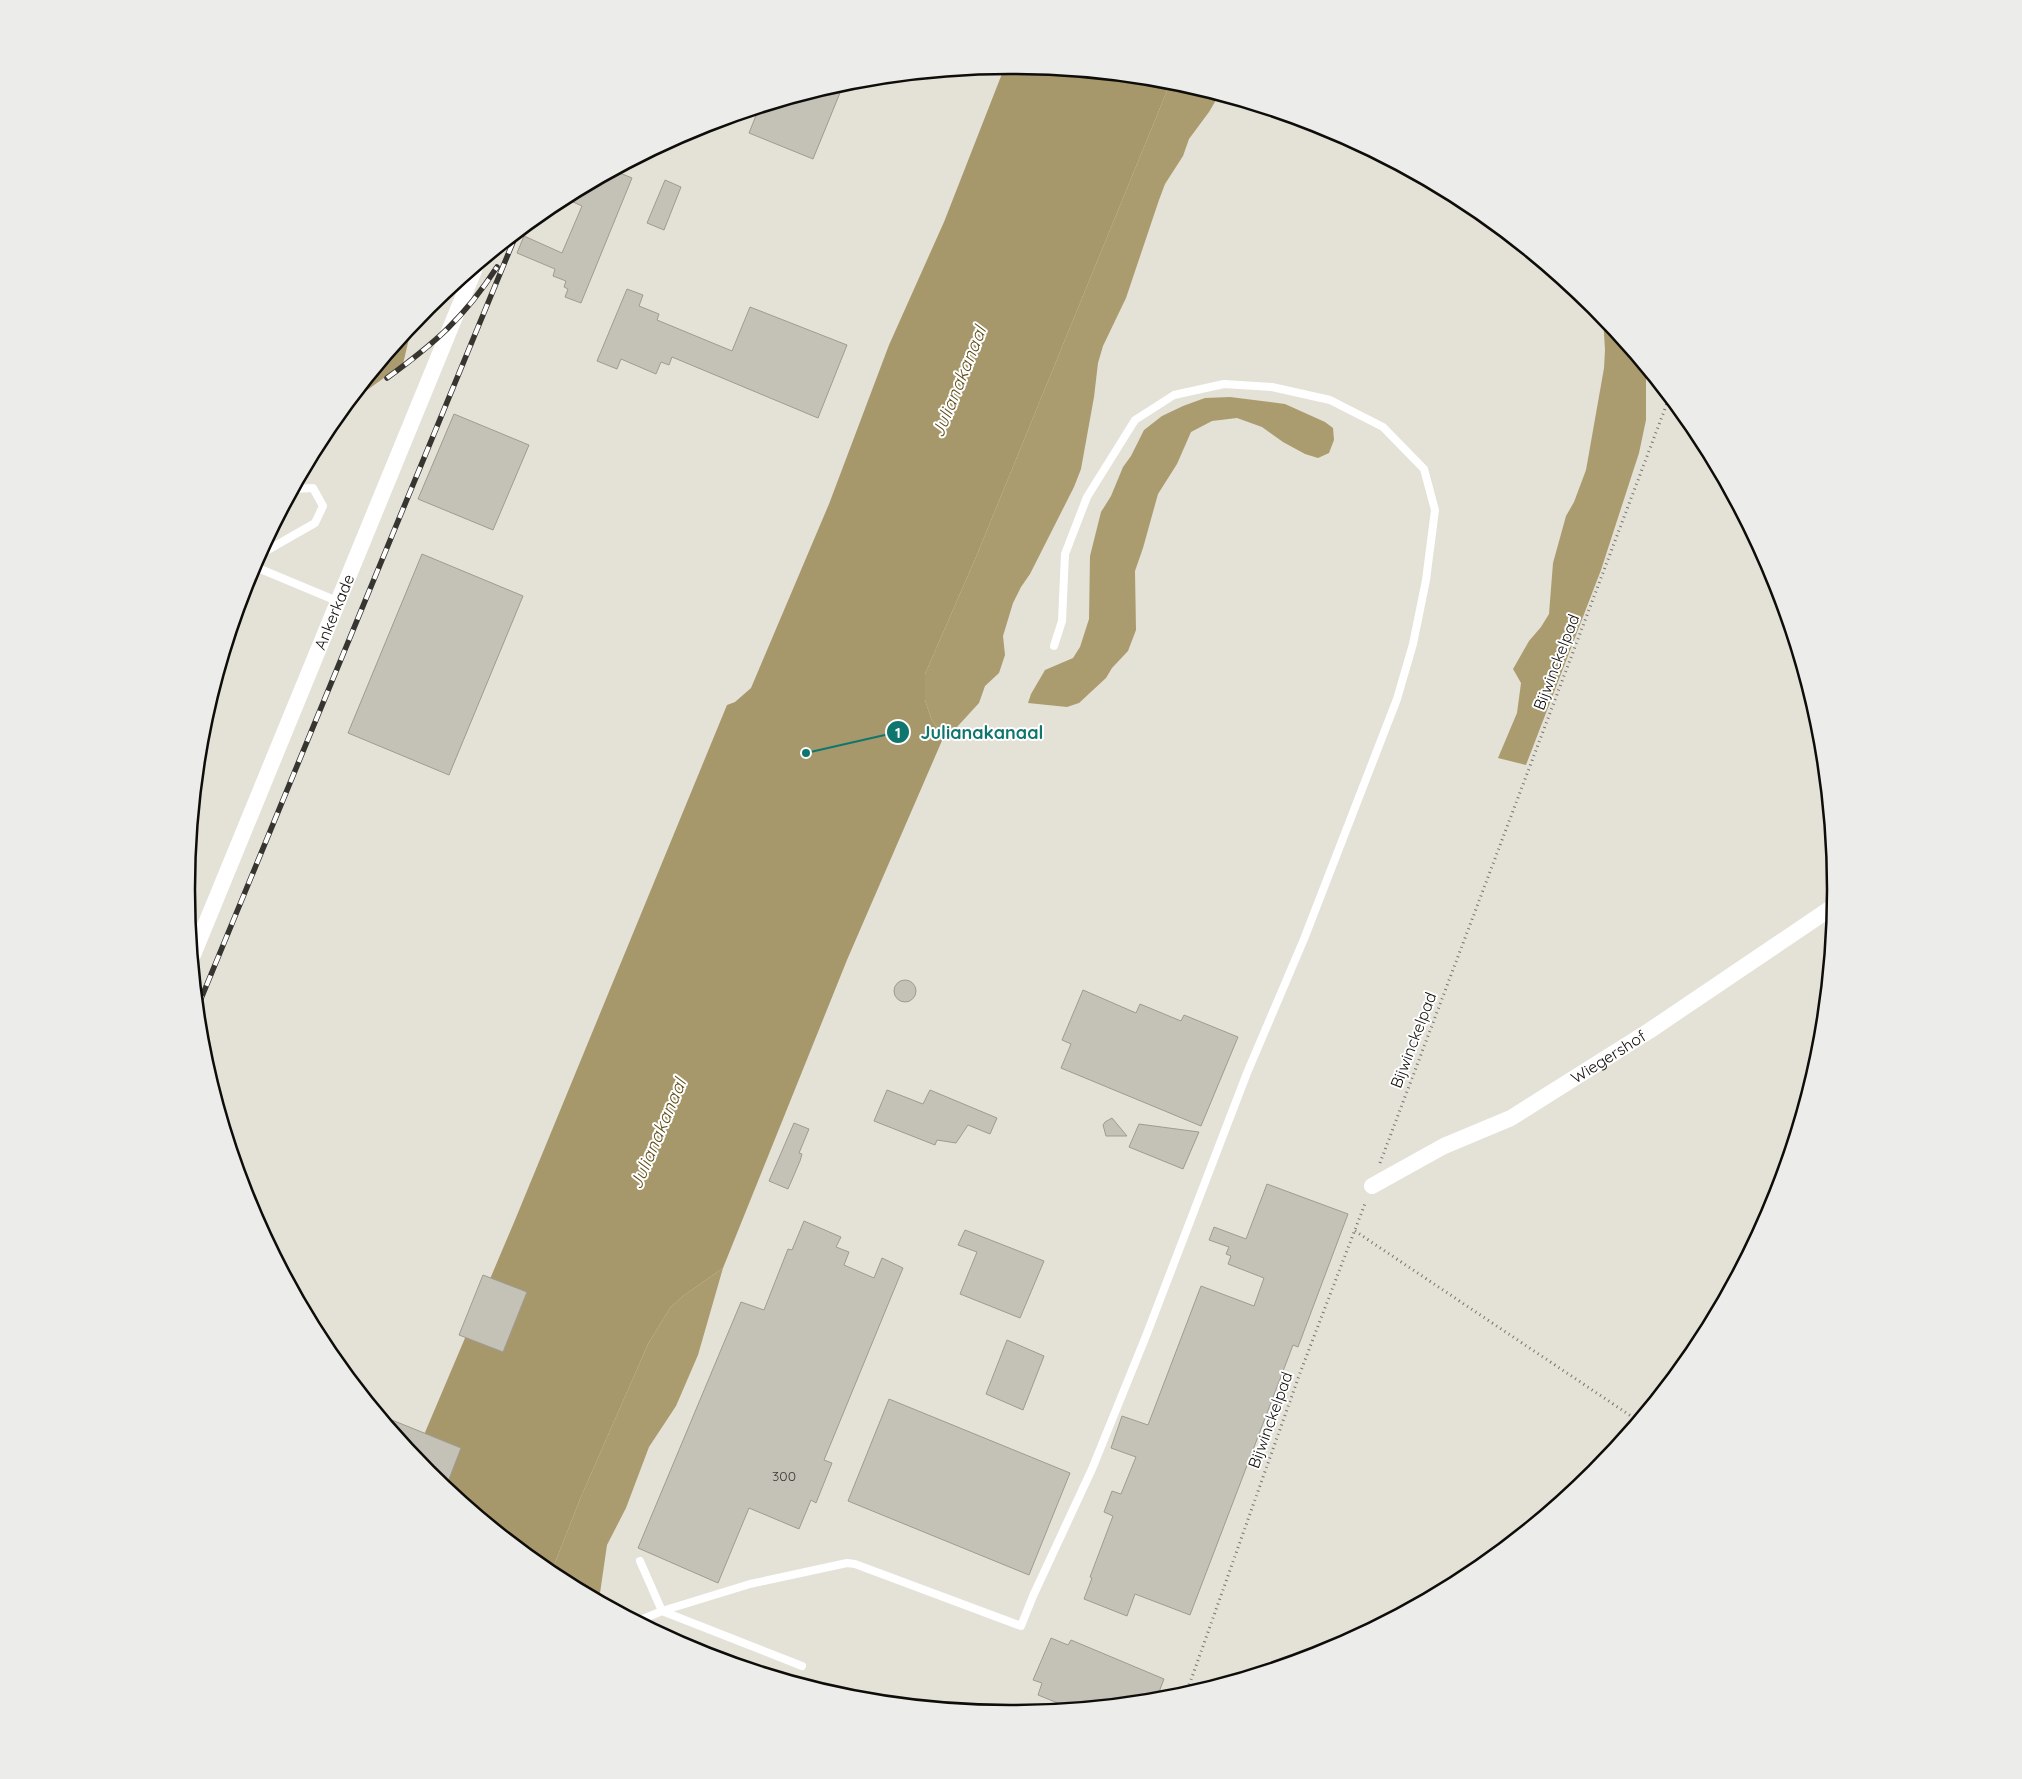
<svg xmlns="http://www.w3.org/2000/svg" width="2022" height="1779" viewBox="0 0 2022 1779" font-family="Quicksand,sans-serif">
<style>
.forest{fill:#ab9c6f}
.water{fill:#a7986c}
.building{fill:#c4c1b7;stroke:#9f9b92}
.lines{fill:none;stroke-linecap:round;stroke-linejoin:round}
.path{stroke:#76746e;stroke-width:3;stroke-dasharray:1 4;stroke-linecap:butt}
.service{stroke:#fff;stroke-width:8}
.minor{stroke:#fff;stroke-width:16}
.rail-casing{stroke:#363530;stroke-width:5.5}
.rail{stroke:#fff;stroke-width:4;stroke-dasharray:11;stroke-linecap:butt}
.labels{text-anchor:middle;stroke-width:4;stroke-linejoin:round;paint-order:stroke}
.number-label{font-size:14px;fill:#3c3a35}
.street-label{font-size:16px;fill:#0e0d0a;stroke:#fff}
.water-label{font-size:18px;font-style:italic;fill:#61501a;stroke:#fff}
.rim{fill:none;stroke:#0e0d0a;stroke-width:2.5}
.leader{fill:none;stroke:#0f766e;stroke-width:2}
.callout-dot{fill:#0f766e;stroke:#fff;stroke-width:2}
.mark-label{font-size:15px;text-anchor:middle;font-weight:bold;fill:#fff}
.callout-label{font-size:18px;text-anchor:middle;font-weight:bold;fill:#0f766e;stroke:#fff;stroke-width:4;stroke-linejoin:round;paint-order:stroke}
</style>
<rect width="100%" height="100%" fill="#e4e1d7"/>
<path class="forest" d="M1171,81l48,14 -10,17 -20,27 -6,17 -18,28 -6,16 -33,98 -23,48 -5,17 -4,34 -13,72 -7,18 -44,87 -9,13 -8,16 -10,33 2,19 -6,18 -14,13 -6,17 -22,24 -13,9 -12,-15 -7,-21v-26l51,-117z
M1603,317l43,53v50l-7,33 -38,117 -75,195 -28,-7 19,-45 4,-30 -8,-14 16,-28 12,-14 8,-13 4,-51 13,-47 8,-14 12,-32 18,-102 1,-18z
M412,326l-9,38 -55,40z
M1230,397l55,7 40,18 8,6 1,12 -5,13 -11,5 -13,-4 -22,-12 -21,-15 -25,-9 -25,3 -21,11 -14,32 -19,30 -15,54 -8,23 1,59 -8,21 -16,17 -6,10 -27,25 -12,4 -39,-4 3,-9 14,-24 28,-12 7,-11 9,-28 1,-63 11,-44 10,-16 12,-29 8,-11 13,-26 18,-14 21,-10 22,-8z
M723,1268l-25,87 -22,51 -27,41 -23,61 -19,37 -7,48 7,11 -56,-31 29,-74 68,-155 22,-36 13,-12z"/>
<path class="water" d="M1011,65l160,16 -195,476 -51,117v26l7,21 12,15 -97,224 -124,308 -40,28 -13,12 -22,36 -68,155 -29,74 -123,-101 -13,-16 100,-236 212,-515 8,-3 16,-14 78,-184 60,-159 55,-123 61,-156z"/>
<path class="building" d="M844,83l-31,76 -64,-26 10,-25z
M615,171l17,7 -51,125 -16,-6 3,-8 -4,-2 2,-6 -13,-5 2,-7 -38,-16 7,-17 38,17 20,-47 -18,-8z
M665,180l16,7 -17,43 -17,-7z
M627,289l16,6 -4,11 20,8 -2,6 75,31 18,-44 97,38 -29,73 -146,-61 -3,8 -8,-3 -5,12 -35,-15 -4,10 -20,-8z
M454,414l75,31 -36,85 -75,-31z
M422,554l101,42 -74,179 -101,-42z
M894 991a11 11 0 1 1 22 0a11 11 0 1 1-22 0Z
M1083,990l53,23 4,-9 41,17 3,-6 54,22 -37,89 -140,-58 10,-24 -9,-4z
M887,1090l36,14 7,-14 67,28 -7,16 -22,-9 -12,18 -19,-3 -2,5 -61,-24z
M1112,1118l15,18h-21l-3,-11 2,-3z
M794,1123l15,6 -10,24 3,1 -2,7 -12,28 -19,-8z
M1139,1124l60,8 -16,37 -54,-22z
M1267,1184l81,30 -50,133 -5,-2 -103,270 -55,-21 -8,22 -43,-17 8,-21 -2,-1 23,-61 -9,-4 8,-21 9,3 15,-37 -25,-9 11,-32 26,9 53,-139 53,20 10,-28 -36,-14 3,-8 -5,-2 3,-7 -20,-7 5,-13 32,12z
M804,1221l37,16 -5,10 13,5 -5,13 30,13 8,-20 21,10 -79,192 8,3 -16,40 -5,-3 -12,29 -50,-21 -31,75 -80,-35 103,-246 23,8 24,-61 4,1z
M965,1230l79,31 -24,57 -60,-24 17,-42 -19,-7z
M483,1275l44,17 -24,60 -44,-17z
M1007,1340l37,16 -21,54 -37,-16z
M889,1399l181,74 -41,102 -181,-74z
M382,1416l79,32 -15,39 -18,-15z
M1051,1638l17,7 3,-5 93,39 -8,21 -86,8 -32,-13 4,-12 -9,-3z"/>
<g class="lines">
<path class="path" d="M1380,1163l289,-765
M1355,1231l282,189
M1186,1694l114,-321 66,-172"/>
<path class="service" d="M259,555l56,-32 8,-17 -10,-18 -19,1
M253,566l84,35
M640,1561l22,50 140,55
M638,1621l24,-10 88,-27 97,-21 8,1 166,62 12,-30 59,-127 54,-133 101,-263 57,-134 93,-240 16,-55 13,-64 9,-70 -11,-41 -41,-42 -53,-27 -58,-13 -48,-3 -50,11 -39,25 -48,77 -22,57 -3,67 -8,25"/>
<g class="minor">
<path id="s1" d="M193,955l282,-687"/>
<path id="s2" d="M1372,1186l72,-40 67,-28 138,-87 185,-125"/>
</g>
<g class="rail-casing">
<path id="rail" d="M387,378c48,-35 77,-60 110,-111
M198,1006l318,-771"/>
</g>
<use href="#rail" class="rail"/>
</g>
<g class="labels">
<g class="number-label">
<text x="784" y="1481">300</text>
</g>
<g class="street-label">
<text dy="6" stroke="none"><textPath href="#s1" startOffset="371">Ankerkade</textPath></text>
<text transform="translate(1556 662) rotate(-69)" y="6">Bijwinckelpad</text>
<text transform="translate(1413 1040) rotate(-69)" y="6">Bijwinckelpad</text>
<text dy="6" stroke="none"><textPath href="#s2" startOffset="270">Wiegershof</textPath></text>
<text transform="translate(1270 1420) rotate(-70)" y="6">Bijwinckelpad</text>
</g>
<g class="water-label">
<text transform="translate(959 382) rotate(-68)" y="6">Julianakanaal</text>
<text transform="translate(658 1134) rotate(-67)" y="6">Julianakanaal</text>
</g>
</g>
<path d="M0 0H2022V1779H0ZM1010 74H1012A815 815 0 0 1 1827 889V890A815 815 0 0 1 1012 1705H1010A815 815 0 0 1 195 890V889A815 815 0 0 1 1010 74Z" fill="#ececeb" fill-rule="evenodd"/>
<path class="rim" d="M1010 74H1012A815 815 0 0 1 1827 889V890A815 815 0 0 1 1012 1705H1010A815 815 0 0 1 195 890V889A815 815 0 0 1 1010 74Z"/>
<path class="leader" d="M806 753L898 732"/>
<g class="callout-dot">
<circle cx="806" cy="753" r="5"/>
<circle cx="898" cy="732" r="12"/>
</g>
<g class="mark-label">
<text x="898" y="738">1</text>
</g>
<g class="callout-label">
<text x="982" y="739">Julianakanaal</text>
</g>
</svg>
